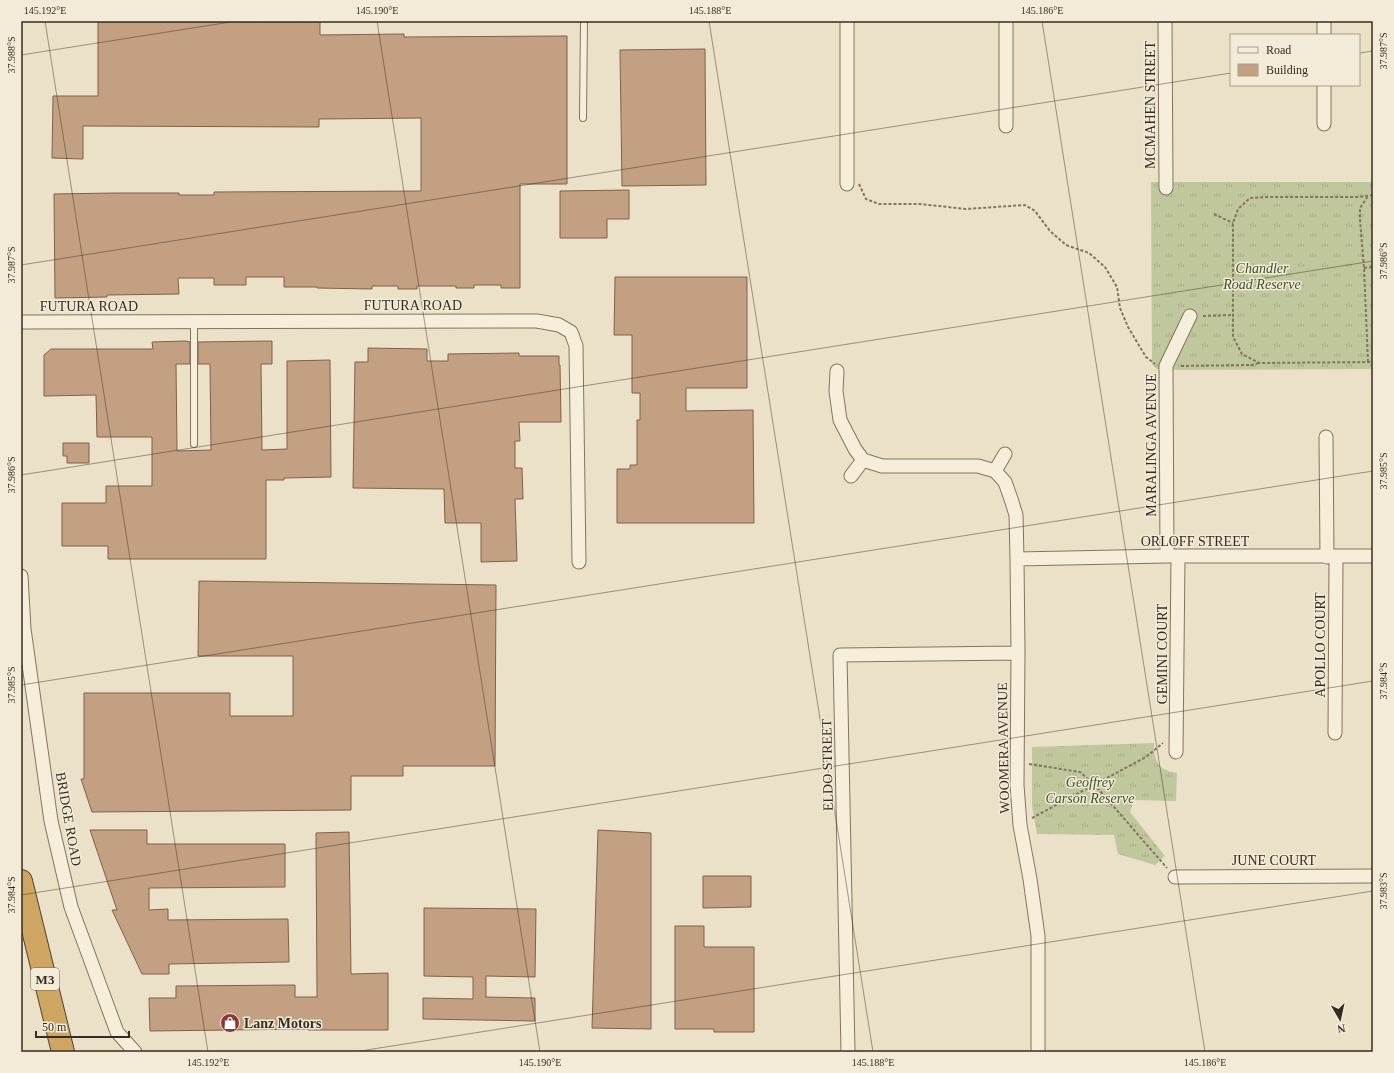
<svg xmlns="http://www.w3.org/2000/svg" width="1394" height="1073" viewBox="0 0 1394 1073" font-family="'Times New Roman',serif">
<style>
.grass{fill:url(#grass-tufts)}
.building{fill:#c4a082;stroke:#806147}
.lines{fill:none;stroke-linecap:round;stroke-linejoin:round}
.lane-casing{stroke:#84745f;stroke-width:8}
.street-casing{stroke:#84745f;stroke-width:15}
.highway-casing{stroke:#524332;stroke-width:24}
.path{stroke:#84745f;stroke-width:2;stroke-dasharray:3 2;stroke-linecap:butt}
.lane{stroke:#f5eeda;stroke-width:6}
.street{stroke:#f5eeda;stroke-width:13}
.highway{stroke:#cfa562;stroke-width:22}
.ticks{fill:none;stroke:#362c21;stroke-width:1;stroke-opacity:0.45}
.labels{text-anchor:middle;stroke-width:3;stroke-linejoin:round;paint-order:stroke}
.shield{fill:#f2ebd7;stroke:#6e6558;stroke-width:1}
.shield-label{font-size:13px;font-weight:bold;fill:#362c21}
.street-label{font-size:14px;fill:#362c21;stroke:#f2ebd7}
.park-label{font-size:14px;font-style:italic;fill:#44502a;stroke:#f2ebd7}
.poi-label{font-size:14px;font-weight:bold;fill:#362c21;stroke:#f2ebd7;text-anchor:start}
.neatline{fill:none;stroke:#362c21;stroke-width:1.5}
.ticks-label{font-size:10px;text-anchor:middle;fill:#362c21}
</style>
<defs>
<pattern id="grass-tufts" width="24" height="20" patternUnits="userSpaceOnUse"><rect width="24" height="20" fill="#c0c79d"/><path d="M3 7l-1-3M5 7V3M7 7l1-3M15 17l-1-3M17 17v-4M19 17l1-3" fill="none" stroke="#a6ab87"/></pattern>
</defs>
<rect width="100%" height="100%" fill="#eae1c8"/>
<path class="grass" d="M1151,182h222v187l-192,1 -24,-1 -5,-5z
M1154,743c0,19 4,27 23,30l-1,28 -42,-1 -4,12 35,44 -10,9 -37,-11 -4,-19 -77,-1 -5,-28v-59z"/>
<path class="building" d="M98,21l222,1v13l84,-1v3l163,-1v148h-47v104h-19v-3h-27v3h-18v-2h-39v3h-19v-3h-26v3l-55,-1v-1h-33v-10h-38v8h-32v-7h-36l1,16 -72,1v2l-52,1 -1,-104 60,-1h65v2h35v-3l207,-1v-73l-102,1v8l-236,-1v33l-31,-1 1,-62h45z
M705,49l1,136 -84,1 -2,-136z
M629,190v29h-22v19h-47v-47z
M615,277h132v111h-61v23l67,-1 1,113h-137v-54h13v-4h7v-45h3v-27h-8v-58h-18z
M185,341l5,1v22h-14l1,87 34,-1 -1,-86h-12v-22l74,-1v23h-11l1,86 25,-1v-88l43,-1 1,117 -47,1v2h-18v79h-158v-13h-46v-43h44v-17h46v-49h-55l-1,-42 -52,1v-41l7,-6h102l-1,-7z
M368,348l59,1v12h21v-7l71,-1v3h40v9h1l1,57h-42l1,19h-5v27h7l1,31h-8l2,62 -36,1v-39h-36l-1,-34 -91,-1 2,-126h13z
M63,443h26v20h-22v-7h-4z
M199,581l297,4 -1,181h-92v10h-52v34l-259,2 -11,-33h3v-86h146v23h63v-60h-95z
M90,830h57v14h138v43l-136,1v22l19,-1v11l120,-1 1,43 -120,2v10h-27l-30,-64h5z
M598,830l53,3v196l-59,-1z
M349,832l2,142 37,-1v57h-80v-1l-158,2 -1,-33h27v-12l119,-1v12h22l-1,-164z
M703,876h48v31l-48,1z
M424,908l112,1 -1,68 -49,-1v21l49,1v23l-112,-2v-21l50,1v-22l-49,-1z
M675,926h29v21h50v85h-40v-3h-39z"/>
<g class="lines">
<g class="lane-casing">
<path id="lane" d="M583,118l1,-97
M194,444v-122"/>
</g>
<g class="street-casing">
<path id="street" d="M847,21v163
M1006,21v105
M1165,21l1,167
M1324,35v-14
M1324,124v-39
M21,322l516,-1 22,4 12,7 5,14 3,216
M837,371l-1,20 4,29 15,29 8,11 19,6h96l17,5 10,11 6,17 5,16 1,44 1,94 -1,132 3,40 10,54 8,57v116
M1326,437l1,120
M995,471l10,-17
M851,476l12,-16
M1167,556l-1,-190 24,-50
M1017,559l150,-3h206
M21,576l3,53 27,192 20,86 46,125 18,20
M1335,733l1,-177
M1176,752l2,-195
M1175,877l198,-1
M848,1052l-8,-397 178,-2"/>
</g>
<g class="highway-casing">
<path id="highway" d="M21,881l42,171"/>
</g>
<path class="path" d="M859,184l7,15 13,5h41l46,5 59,-4 10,6 15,20 16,14 23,8 16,14 12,20 3,21 8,19 18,30 9,7
M1373,195l-14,2h-89l-20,1 -12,11 -5,14v114l9,17 17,9 114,-1
M1214,214l19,9
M1364,268l9,-1
M1203,316l29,-1
M1368,362l-4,-94 -4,-48v-12l8,-12
M1181,366l71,-1 7,-2
M1029,764l51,8 14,12 73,84
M1032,818l114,-61 17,-14"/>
<use href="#lane" class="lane"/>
<use href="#street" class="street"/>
<use href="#highway" class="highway"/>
</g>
<path class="ticks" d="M45,21l163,1031M377,21l163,1031M709,21l164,1031M1042,21l163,1031M1359,53l14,-2M21,55l216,-34M21,265l1210,-192M21,475l1352,-214M21,685l1352,-214M21,895l1352,-214M354,1052l1019,-161"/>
<defs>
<g id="shop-disc" transform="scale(1)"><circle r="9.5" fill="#8c3935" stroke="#f2ebd7"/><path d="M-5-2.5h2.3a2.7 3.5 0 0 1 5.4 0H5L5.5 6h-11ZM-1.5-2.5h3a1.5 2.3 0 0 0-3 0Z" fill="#fff"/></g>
</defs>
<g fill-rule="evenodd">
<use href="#shop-disc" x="230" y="1023"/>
</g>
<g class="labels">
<rect class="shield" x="31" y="968" width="28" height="22" rx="3"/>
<g class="shield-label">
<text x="45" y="984">M3</text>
</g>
<g class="street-label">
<text transform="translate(1150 105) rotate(-90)" y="5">MCMAHEN STREET</text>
<text x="413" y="310">FUTURA ROAD</text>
<text x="89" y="311">FUTURA ROAD</text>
<text transform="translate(1151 445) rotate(-90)" y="5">MARALINGA AVENUE</text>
<text x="1195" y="546">ORLOFF STREET</text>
<text transform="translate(1320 645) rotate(-90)" y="5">APOLLO COURT</text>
<text transform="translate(1162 654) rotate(-90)" y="5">GEMINI COURT</text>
<text transform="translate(1003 748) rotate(-91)" y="5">WOOMERA AVENUE</text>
<text transform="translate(827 765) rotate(-91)" y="5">ELDO STREET</text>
<text transform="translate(69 819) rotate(80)" y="5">BRIDGE ROAD</text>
<text x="1274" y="865">JUNE COURT</text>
</g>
<g class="park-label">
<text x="1262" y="273">Chandler<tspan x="1262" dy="16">Road Reserve</tspan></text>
<text x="1090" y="787">Geoffrey<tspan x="1090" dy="16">Carson Reserve</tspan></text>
</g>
<g class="poi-label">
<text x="244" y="1028">Lanz Motors</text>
</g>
</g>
<rect width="1394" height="1073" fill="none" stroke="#f2ebd7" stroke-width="44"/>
<rect x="1230" y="34" width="130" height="52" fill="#f2ebd7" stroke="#a79f8e"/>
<rect x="1238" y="47" width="20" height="6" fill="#f5eeda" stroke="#a79f8e"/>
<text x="1266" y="54" font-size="12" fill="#362c21">Road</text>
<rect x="1238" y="64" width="20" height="12" fill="#c4a082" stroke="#a79f8e"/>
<text x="1266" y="74" font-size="12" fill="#362c21">Building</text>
<g transform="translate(1340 1019) rotate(171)" stroke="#f2ebd7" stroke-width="3" paint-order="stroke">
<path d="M0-3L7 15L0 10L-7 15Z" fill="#362c21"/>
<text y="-6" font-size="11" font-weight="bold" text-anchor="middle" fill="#362c21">N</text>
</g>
<path d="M36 1031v6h93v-6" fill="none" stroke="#362c21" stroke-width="2"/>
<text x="42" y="1031" font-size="12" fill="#362c21" stroke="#f2ebd7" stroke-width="3" paint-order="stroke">50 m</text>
<rect x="22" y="22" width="1350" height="1029" class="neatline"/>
<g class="ticks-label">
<text x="45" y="14">145.192°E</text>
<text x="377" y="14">145.190°E</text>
<text x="710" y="14">145.188°E</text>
<text x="1042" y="14">145.186°E</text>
<text transform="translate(1383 51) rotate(-90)" y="4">37.987°S</text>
<text transform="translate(11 55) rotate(-90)" y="4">37.988°S</text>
<text transform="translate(1383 261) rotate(-90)" y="4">37.986°S</text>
<text transform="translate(11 265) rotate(-90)" y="4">37.987°S</text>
<text transform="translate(1383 471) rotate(-90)" y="4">37.985°S</text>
<text transform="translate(11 475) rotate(-90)" y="4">37.986°S</text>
<text transform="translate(1383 681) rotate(-90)" y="4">37.984°S</text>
<text transform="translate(11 685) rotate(-90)" y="4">37.985°S</text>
<text transform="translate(1383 891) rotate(-90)" y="4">37.983°S</text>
<text transform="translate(11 895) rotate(-90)" y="4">37.984°S</text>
<text x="208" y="1066">145.192°E</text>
<text x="540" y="1066">145.190°E</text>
<text x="873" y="1066">145.188°E</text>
<text x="1205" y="1066">145.186°E</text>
</g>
</svg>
